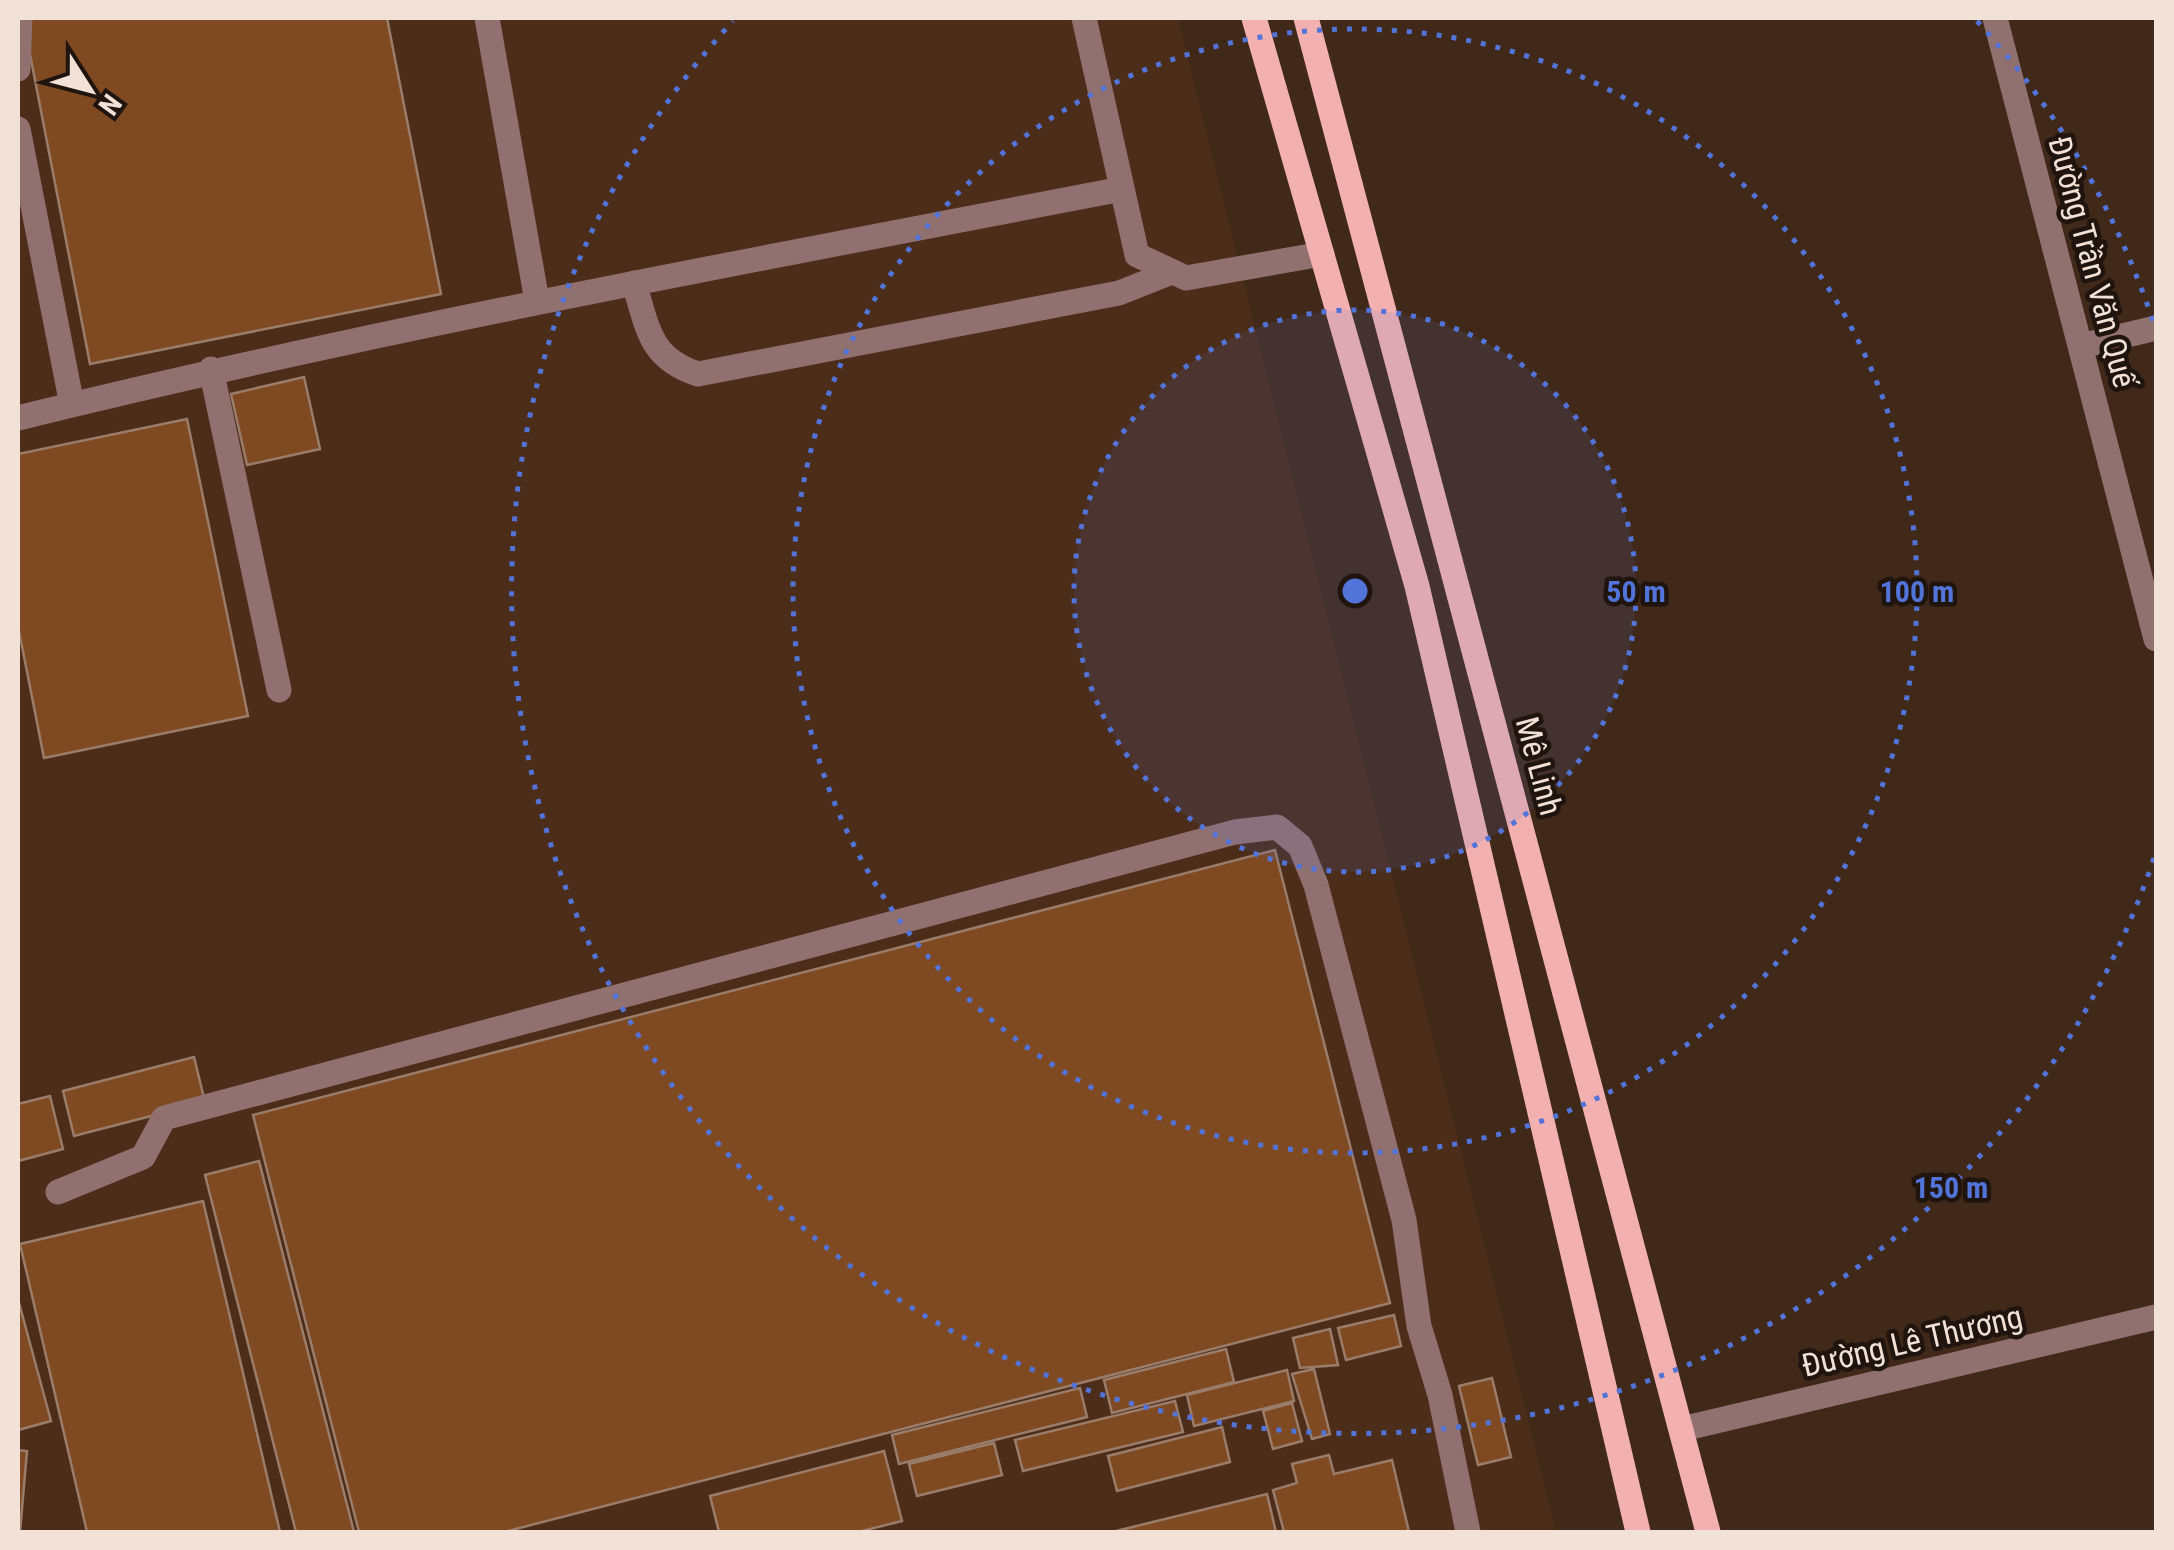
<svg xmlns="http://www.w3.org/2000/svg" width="2174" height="1550" viewBox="0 0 2174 1550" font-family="'Roboto Condensed',sans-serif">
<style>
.built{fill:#4c2d1a}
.building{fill:#7f4921;stroke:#9a7c6a;stroke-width:2.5}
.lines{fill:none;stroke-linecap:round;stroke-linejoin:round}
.minor{stroke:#917070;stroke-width:25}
.major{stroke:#f2b0b0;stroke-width:25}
.ring{fill:none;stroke:#5273d8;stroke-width:5;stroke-dasharray:5 10}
.labels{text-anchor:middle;stroke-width:9;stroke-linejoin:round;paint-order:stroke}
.street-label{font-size:32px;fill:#f2e1d7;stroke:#20140e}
.centre{fill:#5273d8;stroke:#20140e;stroke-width:5}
.ring-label{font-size:30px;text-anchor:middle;font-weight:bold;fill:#5273d8;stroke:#20140e;stroke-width:9;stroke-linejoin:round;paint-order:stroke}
</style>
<rect width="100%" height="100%" fill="#412919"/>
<path class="built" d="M18,18h1160l378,1514h-1538z"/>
<path class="building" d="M23,18h364l54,276 -351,70z
M304,377l16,72 -73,16 -16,-71z
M187,419l61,297 -204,42 -26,-132v-172z
M1275,850l115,453 -886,229h-145l-106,-417z
M194,1057l11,45 -131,34 -11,-45z
M50,1096l13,53 -45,12v-57z
M259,1161l95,371h-58l-91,-357z
M203,1201l77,331h-193l-67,-288z
M18,1299l33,122 -33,9z
M1394,1315l7,31 -55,14 -8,-32z
M1330,1329l8,36 -38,3 -7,-30z
M1226,1349l8,33 -122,31 -8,-33z
M1314,1369l16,65 -18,5 -20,-65z
M1287,1370l7,31 -100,25 -7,-31z
M1492,1378l19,79 -33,8 -19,-79z
M1080,1388l7,29 -188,47 -7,-29z
M1175,1401l8,31 -160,39 -8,-31z
M1292,1403l10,38 -29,8 -10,-38z
M1222,1427l8,35 -113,29 -9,-35z
M994,1443l8,32 -85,21 -8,-32z
M18,1450l9,1 -7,81h-2z
M884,1451l18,70 -44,11h-139l-9,-36z
M1329,1455l5,19 58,-14 17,72h-125l-11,-42 24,-7 -5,-19z
M1267,1494l9,38h-164z"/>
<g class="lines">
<path class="minor" d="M487,18l50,283
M1084,18l53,237 49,23 136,-24
M1995,18l161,621
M18,69l2,-51
M18,129l54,276
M634,283c14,45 15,75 64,91l421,-81 53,-21
M2081,346l75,-18
M211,369l68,321
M18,418c365,-90 735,-158 1104,-229
M58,1192l85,-35 21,-39 1071,-286 42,-5 23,19 16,39 88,335 15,106 21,69 28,137
M1682,1429l474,-112"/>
<path class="major" d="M1254,18l163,568 221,946
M1306,18l402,1514"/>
</g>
<circle cx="1355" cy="591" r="281" fill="#5273d8" fill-opacity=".12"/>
<g class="ring">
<circle cx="1355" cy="591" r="281"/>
<circle cx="1355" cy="591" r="562"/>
<path d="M2154 858A843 843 0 1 1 733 21M1977 21A843 843 0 0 1 2154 324"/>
</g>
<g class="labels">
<g class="street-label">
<text transform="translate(2092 262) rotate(75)" y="11">Đường Trần Văn Quế</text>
<text transform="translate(1539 766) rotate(75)" y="11">Mê Linh</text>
<text transform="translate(1912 1341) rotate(-13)" y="11">Đường Lê Thương</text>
</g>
</g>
<circle cx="1355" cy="591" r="15" class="centre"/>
<g class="ring-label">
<text x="1636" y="602">50 m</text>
<text x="1917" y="602">100 m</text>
<text x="1951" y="1198">150 m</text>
</g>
<rect width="2174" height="1550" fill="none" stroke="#f2e1d7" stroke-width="40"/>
<g transform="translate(90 90) rotate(126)" stroke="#20140e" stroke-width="8" paint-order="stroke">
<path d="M0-8L18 38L0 25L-18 38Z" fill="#f2e1d7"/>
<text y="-15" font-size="28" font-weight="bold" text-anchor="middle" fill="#f2e1d7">N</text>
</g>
</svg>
